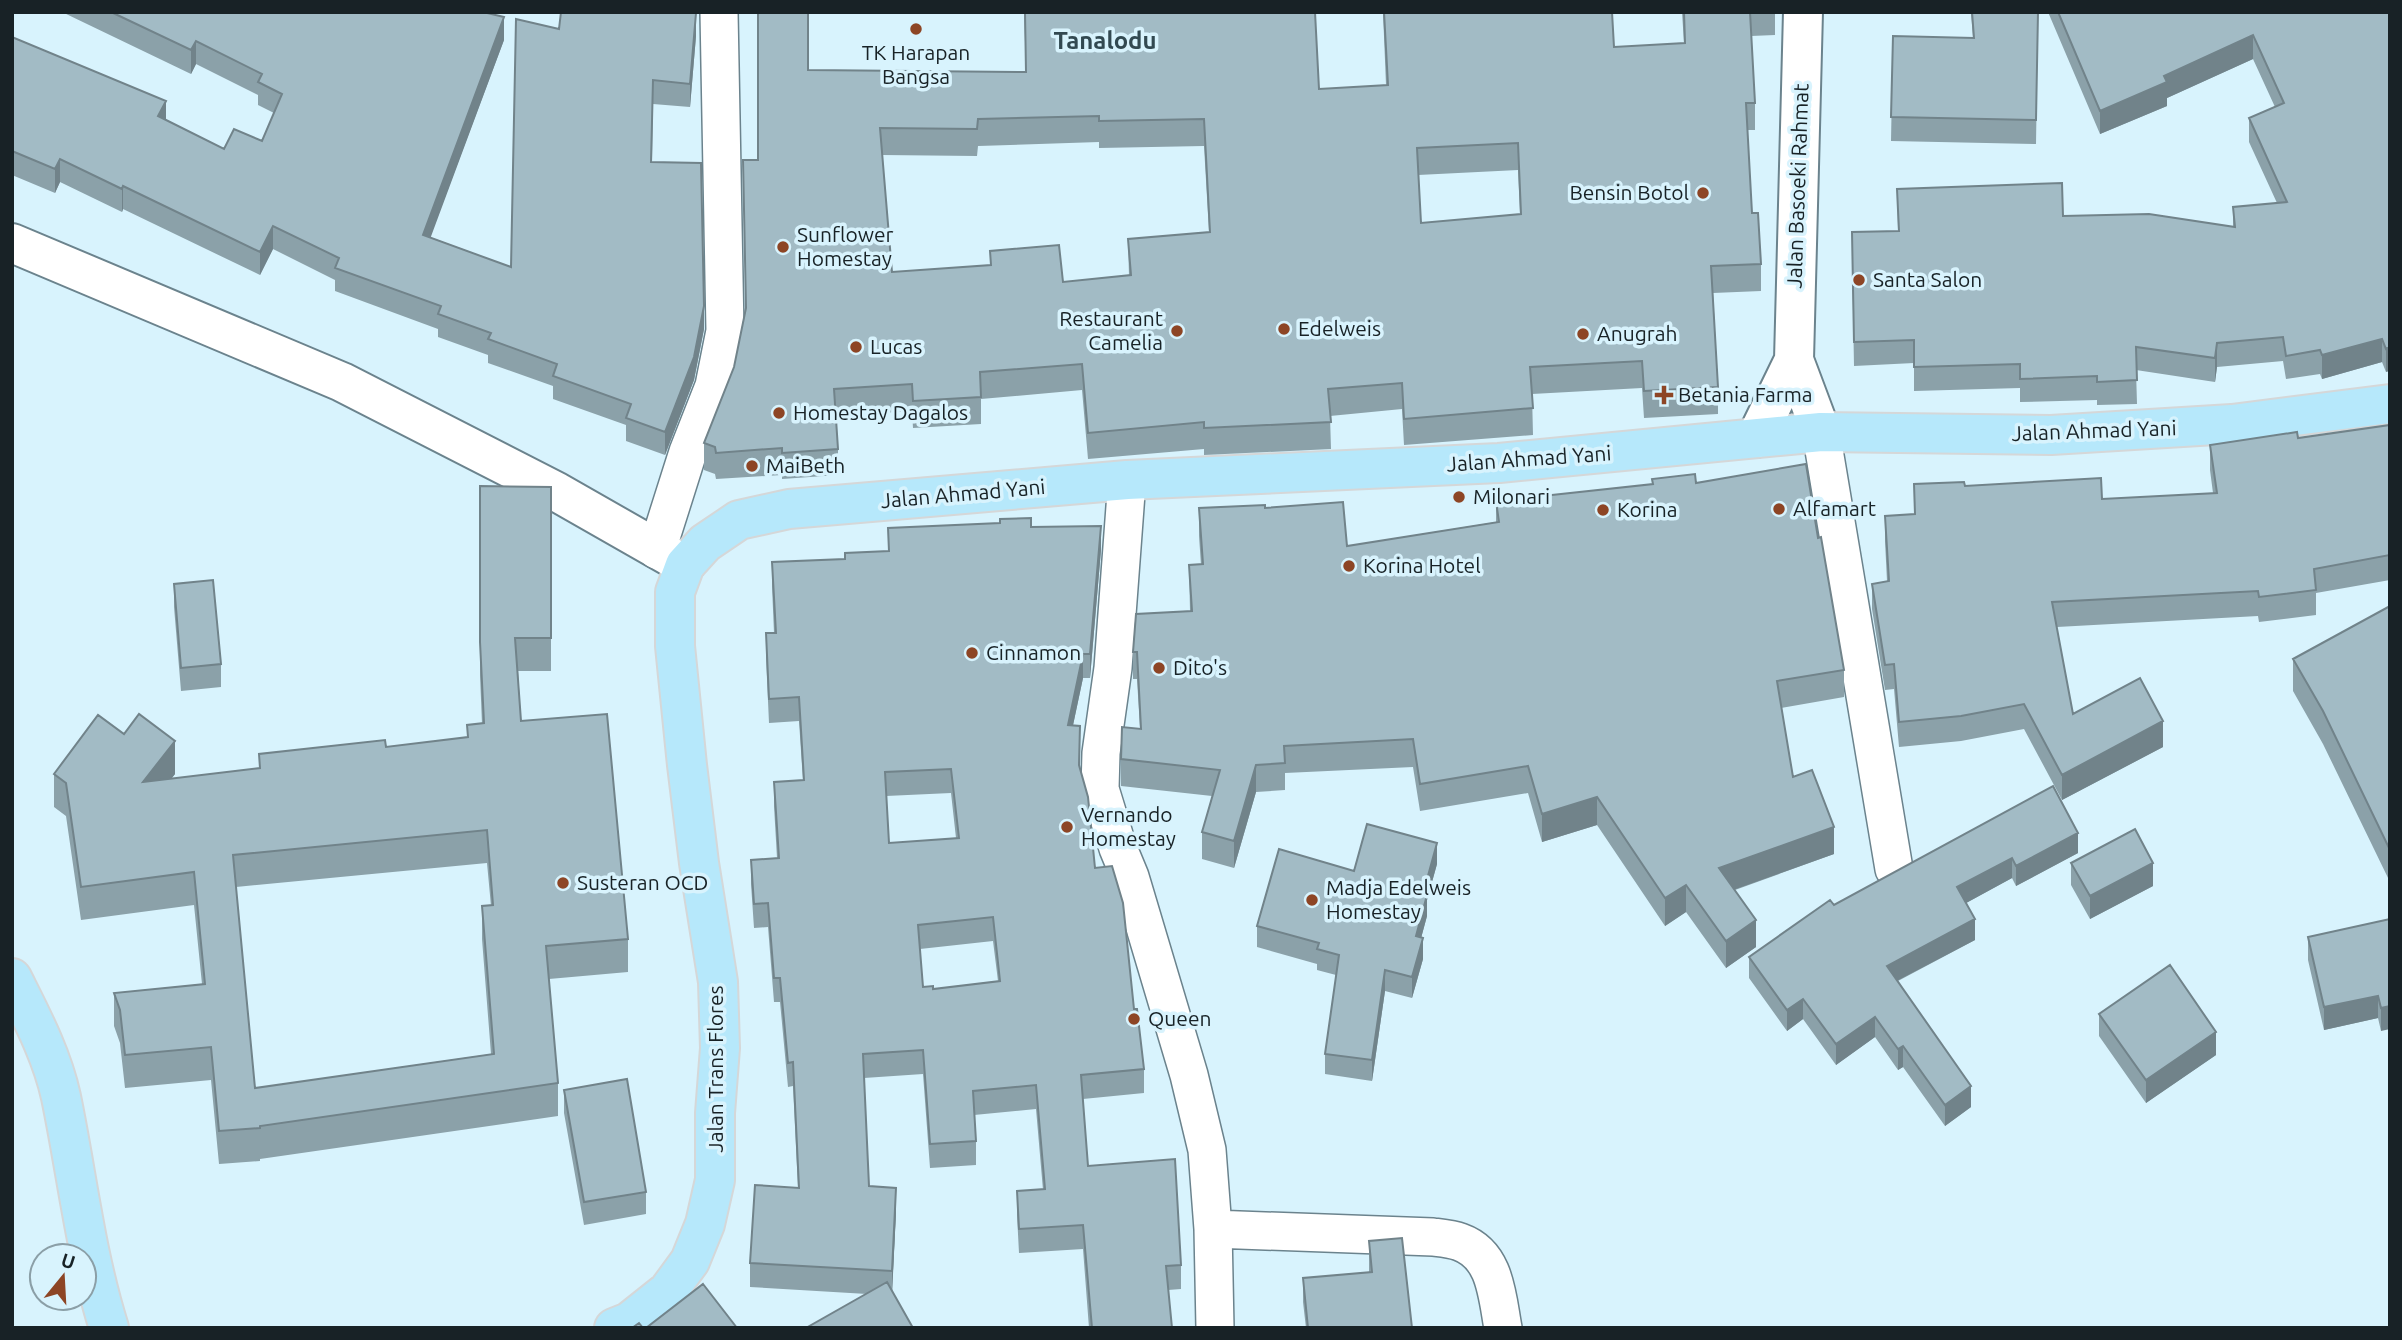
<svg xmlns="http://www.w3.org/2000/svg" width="2402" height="1340" viewBox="0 0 2402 1340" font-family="Ubuntu,sans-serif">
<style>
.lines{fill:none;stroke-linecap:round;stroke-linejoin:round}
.minor-casing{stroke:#6b838d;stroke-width:40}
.tertiary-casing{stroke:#6b838d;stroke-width:42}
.trunk-casing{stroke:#d5d7d8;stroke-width:42}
.minor{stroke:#fff;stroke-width:37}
.tertiary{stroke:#fff;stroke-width:38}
.trunk{stroke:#b6e8fb;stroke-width:38}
.wall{fill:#8ba1a9;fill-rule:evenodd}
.shaded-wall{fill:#71838a}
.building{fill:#a2bbc5;stroke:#71838a;stroke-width:2;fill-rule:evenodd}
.poi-dot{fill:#8d4525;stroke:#d8f3fd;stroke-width:2.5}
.labels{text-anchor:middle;stroke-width:7;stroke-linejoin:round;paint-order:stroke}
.poi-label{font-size:21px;fill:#182226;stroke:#d8f3fd;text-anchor:start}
.street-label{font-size:21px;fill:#182226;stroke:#d8f3fd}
.quarter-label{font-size:24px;font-weight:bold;fill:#324951;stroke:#d8f3fd}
</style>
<rect width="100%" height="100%" fill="#d8f3fd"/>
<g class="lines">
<g class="minor-casing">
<path id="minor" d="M1821,432l73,437
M1127,480l-14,188 -12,85 -1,36 18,59 12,29 59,198 18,75 6,79 2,99
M657,550l31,-98 26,-66 11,-55 -6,-319
M1213,1229l220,8c8,1 19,2 27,5 36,13 37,54 43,86"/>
</g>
<g class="tertiary-casing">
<path id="tertiary" d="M1803,12l-9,348 27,72
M12,243l330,139 215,110 128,73
M1756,438l38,-78"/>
</g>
<g class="trunk-casing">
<path id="trunk" d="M12,978c19,38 40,77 49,119 16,77 24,155 48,231
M614,1328l15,-6 39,-31 22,-30 15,-37 10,-44v-67l5,-65 -2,-66 -19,-119 -12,-98 -12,-119v-54l10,-27 20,-22 34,-23 50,-11 338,-29 372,-17 322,-31 230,3 181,-11 158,-20"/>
</g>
<use href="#minor" class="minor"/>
<use href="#tertiary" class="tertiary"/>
<use href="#trunk" class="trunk"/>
</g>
<path class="wall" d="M62,12h421l21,28 -74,197 81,30 48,-238 137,7 -6,71 -37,-3 -1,58 52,167 -10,51 -29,75 -39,-14v-16l-73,-26v-13l-65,-23v-8l-50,-18v-8l-103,-38v-11l-62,-31 -13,26 -137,-66 -1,3 -62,-30 -5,11 -43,-18v-138l154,83 58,29 38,-8 12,-28 -16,-8v-10l-62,-31 -5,10z
M1024,12l295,77 67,-4 -3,-73 231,35 70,-4 -2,-31h93v23l-24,1 4,67v27h-8l5,83 9,51v27l-48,2 5,94v27l-74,4 -2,-30 -110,6 1,41 -129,10 -2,-36 -72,7 1,33 -127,6v-6l-116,10 -6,-69 -101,9v25l-68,4 -1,-17 -76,5 2,33v26l-56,4v-4l-66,4 -1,-5 -11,-4v-27l30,-76 11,-57 13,-150 50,-90 218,2zM1099,142v6l105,-2 5,86 -81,7 1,37 -66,6 -73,-31v14l-98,7 -10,-117 95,1 1,-10zM1518,170l2,44 -99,9 -3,-48z
M1971,12h67l-2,132 -145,-3 2,-105 80,2z
M2048,12h342l-4,360 -4,-10 -60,17 -2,-5 -34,5 -3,-18 -66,6 -2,15 -79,-12 1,34 -40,1v-5l-77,2v-14l-106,3v-28l-60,3 -2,-110 46,-25 -1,-42 166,27 170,11v-20l44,-4 -28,-61v-24l26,-11 -22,-48 -86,39v8l-67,28z
M2390,425v155l-74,13v22l-57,7 -1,-6 -201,11 16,87 90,33 -101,53 -38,-71 -63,12 -62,6 -5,-58 -9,1 -13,-81v-25l15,-3 -2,-40v-25l29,-2v-30l51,2 137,13 111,-6 -3,-23v-25l88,-7z
M1652,479l44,4 122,55 26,132v27l-63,11 12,69 41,77 -99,36 21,57 -30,21 -40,-56 -21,14 -68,-101 -55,17 -14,-49 -108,18 -7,-44 -128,6v17l-29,2 -22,76 -32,-9v-27l10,-36 -91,-10v-27l19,-31 -3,-49h-4v-27l57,-41 -1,-46h12l-2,-29v-28h66l82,38 149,-24v-21l156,-17z
M480,486l71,1v184h-33l3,50 107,218v33l-79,7 9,104v33l-298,43v2l-41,3 -8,-84 -86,8 -5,-45 -6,-17v-33l88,-9 -8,-79 -113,15 -15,-104 -12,-9v-33h121l-4,5 88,-11v-14l127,-7 81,-10v-12l15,-1 -2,-49zM487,863l4,43h-9v33l9,115 -236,34 -19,-201z
M1031,527l70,23 -11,128h-7l-10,47 22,143 39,141 10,60v24l-61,6 5,67 93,99v24l-13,1 4,38h-83l-6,-79 -64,4 -2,-38v-24l26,-1 -7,-81 -62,6 2,26v24l-46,3 -7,-94 -59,4 5,108 27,26 -4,79 -25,3 -117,-7v-24l48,-75 -5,-102 -5,1 -8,-85h-6l-6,-75 -14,1 -3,-44v-24l26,-2 -3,-52v-24l29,-1 -4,-60 -30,2 -3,-66v-24h8l-2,-47v-24l73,-3 43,-8v-23zM951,793l5,45 -67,5 -3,-47zM993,941l5,40 -65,8 -10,-2 -3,-38z
M174,584l47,80v23l-40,4 -7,-84z
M2390,606v276l-67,-138 -30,-53v-32z
M2053,786l25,67 -62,33 -4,-8 -46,25 9,37 -77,41 73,126 -26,19 -42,-59 -5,3 -23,-33 -39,28 -33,-46 -16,12 -38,-53v-21l85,-52z
M2071,863l82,23 -63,33 -19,-34z
M1437,864l-10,36v16l-6,22 2,21 -11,39 -27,-7 -13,90 -47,-7v-20l11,-79 -19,-5v-6l-60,-17v-21l97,-55z
M2390,919l-9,112 -3,-13 -54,12 -16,-70v-23z
M2099,1014l117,41 -70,48 -47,-67z
M564,1090l82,102v22l-62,11 -20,-112z
M1369,1241l43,87h-106l-3,-26v-24l66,-6z"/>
<path class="shaded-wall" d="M696,13v23l-6,71v-23z
M504,17v23l-81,218v-23z
M2253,35v24l-86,39v8l-67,28v-23l64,-35z
M196,41v23l-5,10v-24z
M166,101v23l-8,-8z
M60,159v23l-5,11v-24z
M123,186v23l-1,3v-23z
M273,226v23l-13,26v-23z
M704,306v23l-10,51 -29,75v-23z
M2382,339v23l-60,17v-24z
M2217,343v24l-2,15v-24z
M2390,347v24l-4,1v-23z
M1101,526v24l-11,128v-24z
M1083,654v24l-15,71v-24z
M2163,721v26l-101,53v-25z
M175,741v33l-32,41v-33z
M1256,765v27l-22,76v-27z
M1597,797v28l-55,17v-28z
M1834,827v27l-115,41v-27z
M2078,833v20l-62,33v-20z
M1437,843v21l-10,36v16l-11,41v-21l7,-42z
M2012,858v20l-55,30v-21z
M2153,863v23l-63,33v-23z
M1686,885v27l-21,14v-28z
M1975,919v21l-88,46v-20z
M1756,920v27l-30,21v-27z
M1423,938v21l-11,39v-21z
M1385,970v21l-13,90v-21z
M2378,996v22l-54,12v-23z
M1803,999v20l-16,12v-21z
M2390,1006v23l-9,2v-23z
M1875,1017v20l-39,28v-21z
M2216,1032v23l-70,48v-23z
M1903,1046v21l-5,3v-21z
M1971,1086v21l-26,19v-21z
M896,1188v24l-4,83v-24z"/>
<path class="building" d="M111,12h372l21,5 -81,218 88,32 5,-248 43,10 2,-17 135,1 -6,71 -37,-4 -2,82 50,1 3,143 -10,51 -29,75 -39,-14 5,-14 -78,-28 4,-12 -69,-25 3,-6 -53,-19 3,-8 -106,-38 4,-10 -66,-32 -13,26 -137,-66 -1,3 -62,-30 -5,10 -43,-18v-114l154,64 -8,15 66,33 10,-20 28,12 20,-47 -24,-12 4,-8 -66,-33 -5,9z
M758,12h50v58l218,2 -1,-60h290l4,77 69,-4 -4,-73h228l2,35 71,-4 -1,-31h66l5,91h-9l6,110h6l3,51 -50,2 7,121 -74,4 -2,-30 -112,6 3,41 -129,11 -2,-36 -74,6 3,33 -127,6v-6l-116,11 -6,-69 -102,8 1,25 -68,4 -1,-17 -78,5 4,60 -56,4v-5l-66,5 -1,-6 -11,-4 30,-76 12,-59 -3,-148h15zM1099,116v5l105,-2 6,113 -82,7 3,36 -68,7 -4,-37 -69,6 1,14 -99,7 -12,-144 97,1 1,-10zM1518,143l3,71 -100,9 -4,-75z
M1972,12h66l-2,108 -145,-3 2,-81 81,2z
M2058,12h332v335l-4,2 -4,-10 -60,16 -2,-5 -34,6 -3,-19 -66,6 -2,15 -79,-11 1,33 -40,2v-6l-77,3v-15l-106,3v-27l-60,2 -2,-110 47,-1 -2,-42 165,-6 1,33 86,-2 86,13 -2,-20 54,-5 -38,-84 35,-15 -31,-68 -89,41 3,6 -67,29z
M2390,425v130l-76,14 2,21 -57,7 -1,-6 -206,11 21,112 67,-36 23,43 -101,54 -38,-71 -63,12 -62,6 -5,-58 -9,1 -13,-81 17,-3 -4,-65 30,-2 -1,-30 50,-2 1,4 136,-8 1,21 115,-6 -7,-48 87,-13 1,6z
M1806,464l12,74 3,-1 23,133 -67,11 16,96 19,-7 22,57 -115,41 37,52 -30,21 -40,-56 -21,13 -68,-101 -55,17 -14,-48 -108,18 -7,-45 -129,7 1,17 -29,2 -22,76 -32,-9 18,-62 -99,-11 1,-32 19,2 -4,-77h-4l3,-38 56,-3 -3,-46 14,-1 -4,-56 66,-3v3l78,-6 4,44 152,-24 -3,-21 157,-17 -1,-5 43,-5 1,9z
M480,486l71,1v151h-36l6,83 86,-7 21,225 -82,7 12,137 -298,43v2l-41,3 -8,-84 -86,8 -5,-45 -6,-17 91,-9 -11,-112 -113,15 -15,-104 -12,-9 44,-59 26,19 15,-20 36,27 -32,41 117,-14 -1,-14 126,-14 1,7 82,-10 -1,-12 17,-2 -4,-81zM487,830l6,75 -11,1 12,148 -239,34 -22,-233z
M1031,518v9l70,-1 -11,128h-7l-15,71 12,1 -1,39 9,32 7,71 17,-2 11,37 11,106h3l7,60 -63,6 7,91 87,-7 6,106 -15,1 6,62h-80l-9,-103 -64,4 -2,-38 28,-2 -9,-104 -63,6 3,50 -46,3 -7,-94 -60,4 6,132 27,2 -4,83 -142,-8 5,-78 44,3 -6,-126 -5,1 -8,-85h-6l-6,-75 -14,1 -3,-44 28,-2 -5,-76 30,-2 -5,-83 -30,2 -3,-66h10l-4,-71 73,-3v-6l44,-2 -1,-23 112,-5v-4zM951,769l8,69 -70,5 -4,-71zM993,917l7,64 -67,8v-3l-10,1 -5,-62z
M213,580l8,84 -40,4 -7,-84z
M2390,606v244l-67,-139 -30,-52z
M2053,786l25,47 -62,33 -4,-8 -55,29 18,32 -88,47 84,120 -26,19 -42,-59 -5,3 -23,-32 -39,27 -33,-45 -16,11 -38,-53 81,-57 4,5z
M1367,824l70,19 -14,51 4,1 -11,41 7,2 -11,39 -27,-7 -13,90 -47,-6 14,-99 -22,-6 2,-6 -62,-17 22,-77 75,22z
M2135,829l18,34 -63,33 -19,-33z
M2390,919v87l-9,2 -3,-12 -54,11 -16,-70z
M2170,965l46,67 -70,48 -47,-66z
M627,1079l19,113 -62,10 -20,-112z
M1402,1238l10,90h-104l-5,-50 69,-6 -3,-31z
M887,1282l26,46h-107z
M703,1284l34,44h-91z
M639,1323l4,5h-11z"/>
<g class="poi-dot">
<circle cx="916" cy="29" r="7"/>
<circle cx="1703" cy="193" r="7"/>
<circle cx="783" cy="247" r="7"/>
<circle cx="1859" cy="280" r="7"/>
<circle cx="1284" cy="329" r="7"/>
<circle cx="1177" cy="331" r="7"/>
<circle cx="1583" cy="334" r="7"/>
<circle cx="856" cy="347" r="7"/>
<path d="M1660.5 384.5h7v7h7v7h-7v7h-7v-7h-7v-7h7z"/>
<circle cx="779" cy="413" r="7"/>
<circle cx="752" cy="466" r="7"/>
<circle cx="1459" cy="497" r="7"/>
<circle cx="1779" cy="509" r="7"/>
<circle cx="1603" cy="510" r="7"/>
<circle cx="1349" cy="566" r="7"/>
<circle cx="972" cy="653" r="7"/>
<circle cx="1159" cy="668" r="7"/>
<circle cx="1067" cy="827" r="7"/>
<circle cx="563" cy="883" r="7"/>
<circle cx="1312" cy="900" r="7"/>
<circle cx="1134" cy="1019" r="7"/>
</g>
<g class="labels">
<g class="poi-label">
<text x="916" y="60" text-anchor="middle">TK Harapan<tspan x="916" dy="24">Bangsa</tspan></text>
<text x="1689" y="200" text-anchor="end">Bensin Botol</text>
<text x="797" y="242">Sunflower<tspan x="797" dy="24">Homestay</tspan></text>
<text x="1873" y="287">Santa Salon</text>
<text x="1163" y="326" text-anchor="end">Restaurant<tspan x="1163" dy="24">Camelia</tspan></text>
<text x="1298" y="336">Edelweis</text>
<text x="1597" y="341">Anugrah</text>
<text x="870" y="354">Lucas</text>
<text x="1678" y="402">Betania Farma</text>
<text x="793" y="420">Homestay Dagalos</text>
<text x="766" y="473">MaiBeth</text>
<text x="1473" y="504">Milonari</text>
<text x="1793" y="516">Alfamart</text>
<text x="1617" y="517">Korina</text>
<text x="1363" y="573">Korina Hotel</text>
<text x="986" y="660">Cinnamon</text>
<text x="1173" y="675">Dito's</text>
<text x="1081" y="822">Vernando<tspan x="1081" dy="24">Homestay</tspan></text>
<text x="577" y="890">Susteran OCD</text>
<text x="1326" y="895">Madja Edelweis<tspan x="1326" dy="24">Homestay</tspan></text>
<text x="1148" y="1026">Queen</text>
</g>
<g class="street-label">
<text transform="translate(1798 186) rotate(-88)" y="7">Jalan Basoeki Rahmat</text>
<text transform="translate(2094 431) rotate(-2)" y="7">Jalan Ahmad Yani</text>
<text transform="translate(1529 459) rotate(-4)" y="7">Jalan Ahmad Yani</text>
<text transform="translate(963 494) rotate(-5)" y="7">Jalan Ahmad Yani</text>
<text transform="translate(716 1069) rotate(-90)" y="7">Jalan Trans Flores</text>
</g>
<g class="quarter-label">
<text x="1105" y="49">Tanalodu</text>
</g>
</g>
<rect width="2402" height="1340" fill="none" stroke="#182226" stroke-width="28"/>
<g transform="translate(63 1277) rotate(18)"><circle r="33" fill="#d8f3fd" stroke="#8b9fa7" stroke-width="2"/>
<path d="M0-5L12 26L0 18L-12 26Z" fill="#8d4525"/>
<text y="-10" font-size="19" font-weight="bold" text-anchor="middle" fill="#182226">U</text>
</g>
</svg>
